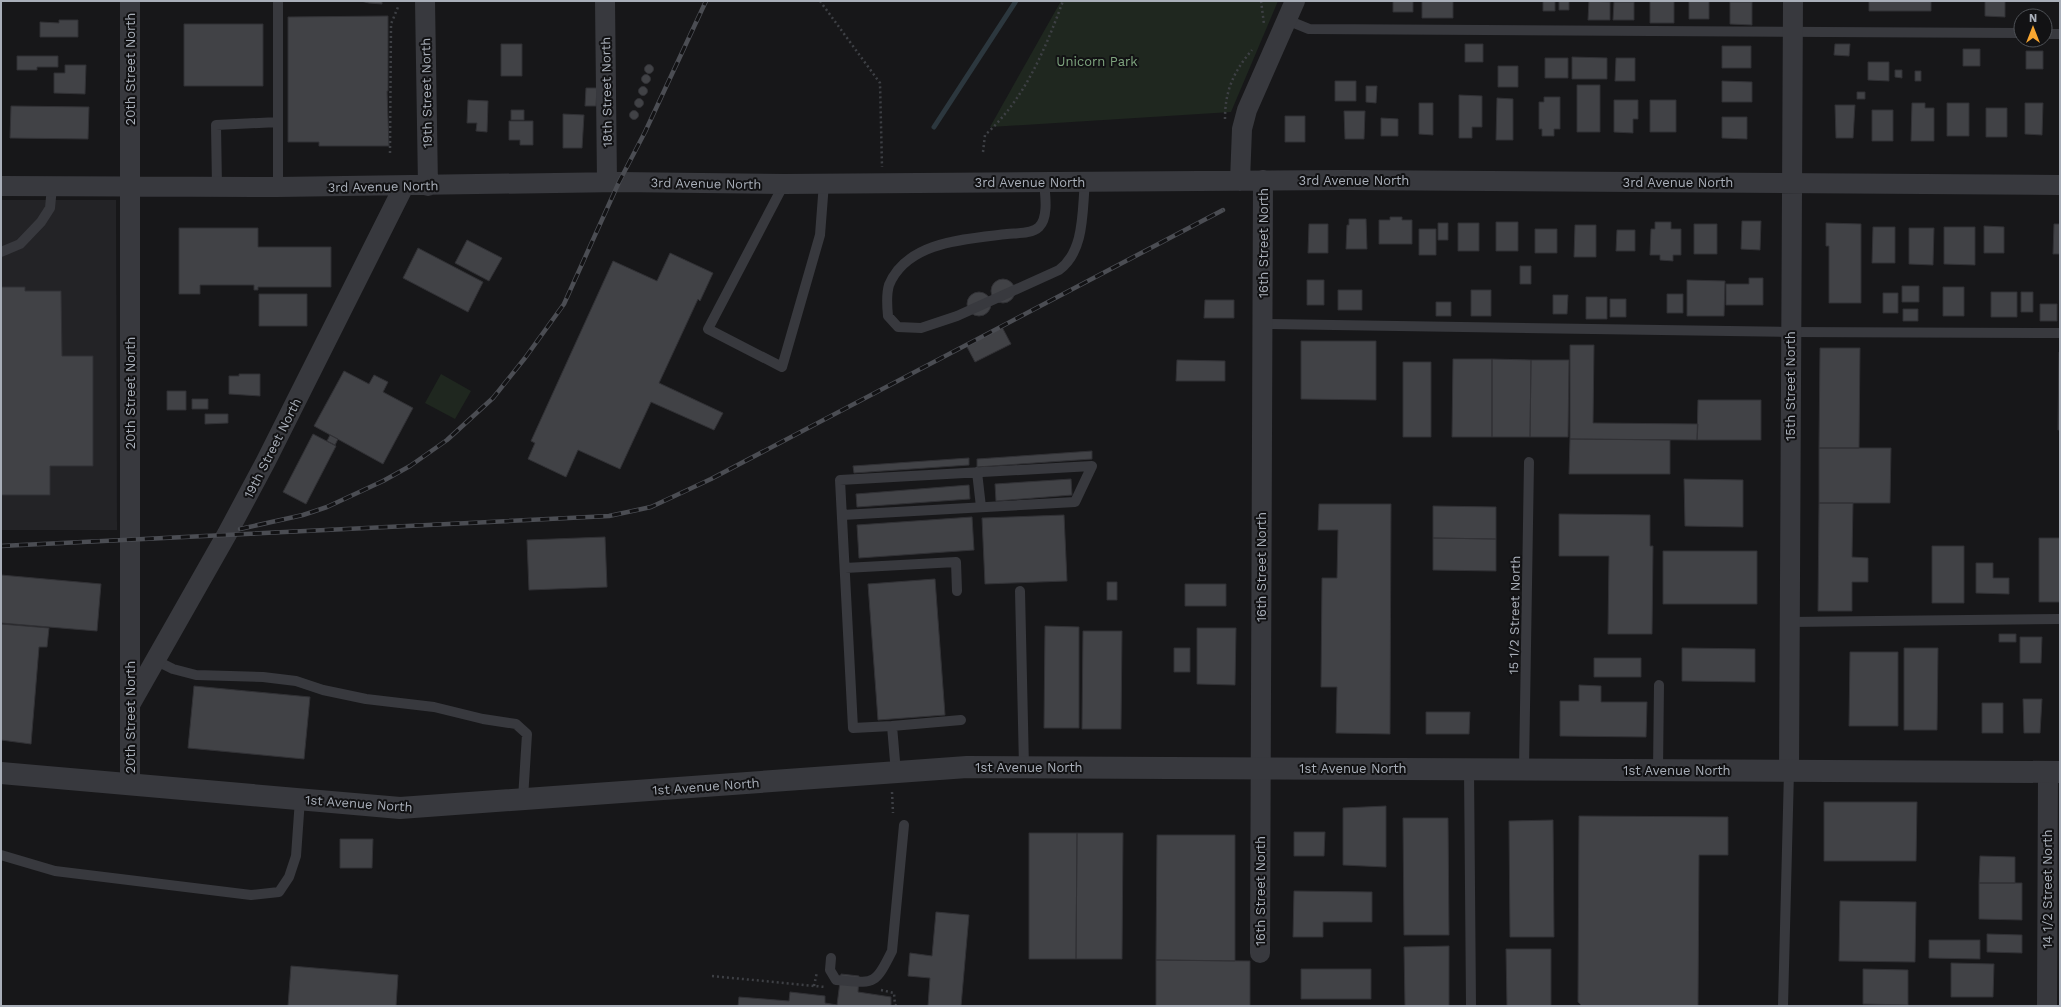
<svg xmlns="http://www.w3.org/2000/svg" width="2061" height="1007" viewBox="0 0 2061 1007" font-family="'Work Sans',sans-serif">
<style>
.built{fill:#232326}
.green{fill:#1f271f}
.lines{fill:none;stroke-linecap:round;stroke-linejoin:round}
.stream{stroke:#2c373e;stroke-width:5}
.building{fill:#414246;stroke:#313135}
.path{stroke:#3e4045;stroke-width:2.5;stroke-dasharray:2 3;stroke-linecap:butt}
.service{stroke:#38393e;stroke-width:10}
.minor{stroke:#38393e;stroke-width:20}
.tertiary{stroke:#38393e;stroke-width:22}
.rail-casing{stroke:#4b4d53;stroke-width:4.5}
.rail{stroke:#121214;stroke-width:3;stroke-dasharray:9;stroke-linecap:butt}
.labels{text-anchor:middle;stroke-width:4;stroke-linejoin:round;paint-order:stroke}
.park-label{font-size:13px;fill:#7fa57f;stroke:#121214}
.street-label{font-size:13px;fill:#a9afb9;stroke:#121214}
</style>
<rect width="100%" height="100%" fill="#171719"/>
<path class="built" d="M1,200h115l1,330h-116z"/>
<path class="green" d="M1061,1h217l-47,111 -241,15z
M441,374l30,17 -16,28 -30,-16z"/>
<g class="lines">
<path class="stream" d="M934,127l82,-126"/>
</g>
<path class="building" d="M361,1h21v3l-13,-1z
M1393,1h20v11h-20z
M1422,1h31v17h-31z
M1543,1h12v10h-12z
M1559,1h10v9h-10z
M1589,1l21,1v18h-22z
M1650,1h24v22h-24z
M1689,1h20v18h-20z
M1869,1h62v10h-62z
M1985,1h20v16l-20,-1z
M1614,2h20v18h-21z
M1730,2h22v23l-22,-1z
M388,16v75h-1l2,55h-70v-4h-31v-125z
M59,20h19v17h-38v-15l19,1z
M184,24h79v62h-79z
M501,44h21v32h-21z
M1465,44h18v18h-18z
M1835,44h15l-1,12 -15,-1z
M1722,46h29v22h-29z
M1963,49h17v17h-17z
M2026,51h17v18h-17z
M17,56h41v11h-21v3h-20z
M1572,57l35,1v21h-35z
M1545,58h23v20h-23z
M1616,58h19v23h-20z
M1868,62h21v19l-21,-1z
M644.5 69a4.5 4.5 0 1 1 9 0a4.5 4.5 0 1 1-9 0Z
M65,65h21l-1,29 -31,-1v-20h11z
M1498,66h20v21h-20z
M1895,70h7v8l-7,-1z
M1915,71h6v10h-6z
M641.5 79a4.5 4.5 0 1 1 9 0a4.5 4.5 0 1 1-9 0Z
M1335,81h21v20h-21z
M1722,81l30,1v20h-30z
M1577,85h23v47h-23z
M1366,86h11l-1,17 -10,-1z
M638.5 91a4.5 4.5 0 1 1 9 0a4.5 4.5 0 1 1-9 0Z
M586,88h11l-1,18h-11z
M1857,92h8v7h-8z
M1459,95l23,1v31h-10v11h-13z
M1544,97h16v32h-6v7h-12v-7h-3v-27h5z
M1497,98l16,1v41h-17z
M634.5 103a4.5 4.5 0 1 1 9 0a4.5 4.5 0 1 1-9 0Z
M468,100l20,1 -1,31 -11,-1 1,-8h-10z
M1614,100h24v19h-5v14l-19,-1z
M1650,100h26v32h-26z
M1419,103h14v32l-14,-1z
M1912,103h13v5h9v33h-23z
M1947,103h22v33h-22z
M2025,103h18l-1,32 -17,-1z
M1835,105h20l-2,33h-17z
M11,106l78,1 -1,32 -78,-1z
M1986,108h21v29h-21z
M511,110h13v10h-13z
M1872,110h21v31h-21z
M629.5 115a4.5 4.5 0 1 1 9 0a4.5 4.5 0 1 1-9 0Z
M1344,111h21l-1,28h-19z
M563,114l21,1 -2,33h-19z
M1285,116h20v26h-20z
M1722,117h25v22l-25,-1z
M1381,118l17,1v17h-17z
M509,121h24v24h-13v-5h-11z
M1390,217h12v3h10v24h-33v-24h11z
M1349,219h17l1,30h-21l1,-24h2z
M1742,221h19l-1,29 -19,-1z
M1496,222h22v29h-22z
M1655,222h16v7h10v26h-8v6l-13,-1v-5h-10l1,-26h4z
M1438,223h10v17h-10z
M1458,223h21v28h-21z
M1826,223l35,1v79h-32v-57h-3z
M1309,224h19v29h-20z
M1694,224h23v30h-23z
M2054,224h6v30h-7z
M1575,225h21v32h-22z
M1984,226l20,1v26h-20z
M1873,227h22v36h-23z
M1944,227h31v38l-31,-1z
M179,228h79v19h73v40h-73v3h-4v-5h-54v9h-21z
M1909,228h25l-1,37 -24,-1z
M1419,229h17v26h-17z
M1535,229h22v24h-22z
M1617,230h18v21h-19z
M467,240l35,18 -13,23 -34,-18z
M418,248l65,34 -15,30 -65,-34z
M670,253l43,20 -13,28 -2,-2 -39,84 64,30 -9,17 -63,-28 -31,67 -42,-19 -12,27 -38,-18 7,-16 -4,-2 82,-180 44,20z
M1520,266h11v18h-11z
M1749,278h14v27h-37v-21h23z
M991 291a12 12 0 1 1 24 0a12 12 0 1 1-24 0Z
M1307,280h17v25h-17z
M1687,280l38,1 -1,35h-37z
M1902,286h17v16h-17z
M1,287h24v4h36l1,65h31v110h-43v29h-49z
M1943,287h21v29h-21z
M1338,290h24v20h-24z
M1471,290h20v26h-20z
M1991,292h26v25h-26z
M2021,292h12v20h-12z
M967 304a12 12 0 1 1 24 0a12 12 0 1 1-24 0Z
M1883,293h15v20h-15z
M259,294h48v32h-48z
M1667,294h16v19h-16z
M1553,295h15l-1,19h-14z
M1586,297h21v22h-21z
M1610,299h16v18h-16z
M1205,300h29v18h-30z
M1436,302h15v14h-15z
M2040,304h17v17h-17z
M1903,309h15v12h-15z
M1002,327l9,17 -36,18 -9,-17z
M1301,341h75v59l-75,-1z
M1570,345h24l-1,78 105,1 -1,16 -127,-1z
M1820,348h40l-1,100h-40z
M2059,352h1v78h-2z
M1453,359h39v78h-40z
M1492,359l39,1 -1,77h-38z
M1177,360l48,1v20h-49z
M1531,360h38l-1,77h-38z
M1403,362h28v75h-28z
M344,371l25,13 5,-9 14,7 -5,10 30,16 -30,56 -69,-38z
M239,374h21v22l-31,-2v-18h10z
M167,391h19v19h-19z
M192,399h16v10h-16z
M1698,400h63v40h-64z
M205,414h23v9l-23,1z
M313,434l23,12 -30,58 -23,-12z
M330,435l8,4 -3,6 -8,-4z
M1570,439l100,1v34h-101z
M1819,448h72l-1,55h-71z
M1092,451v8l-115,8v-8z
M969,458v7l-115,8 -1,-7z
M1071,479l1,16 -76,6 -1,-17z
M1684,479l59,1v47l-58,-1z
M969,485l1,14 -113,8 -1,-13z
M1819,503h34l-1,54 16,1v24h-16v29h-34z
M1319,504h72l-1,230 -54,-1 1,-46h-16l1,-109h15l1,-48h-20z
M1433,506l63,1v32l-63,-1z
M1559,514l91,1v31h3l-1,88h-44l1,-78h-50z
M1064,515l3,66 -82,3 -3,-66z
M972,517l2,33 -115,8 -2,-33z
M605,537l2,50 -78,3 -2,-50z
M1433,538l63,1v32l-63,-1z
M2039,538h21v64h-21z
M1932,546h32v57h-32z
M1663,551h94v53h-94z
M1976,563h17v15h16v16l-33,-1z
M1,575l100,9 -4,47 -96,-8z
M935,579l10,136 -67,5 -10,-136z
M1107,582h10v18h-10z
M1185,584h41v22h-41z
M1,624l48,4 -2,19h-8l-8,97 -30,-4z
M1045,626l34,1v101h-35z
M1197,628h39l-1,57 -38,-1z
M1083,631h39l-1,98h-39z
M1999,634h17v8h-17z
M2020,637h22l-1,26h-21z
M1174,648h16v24h-16z
M1682,648l73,1v33l-73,-1z
M1904,648h34l-1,82h-33z
M1850,652h48v74h-49z
M1594,658h47v19h-47z
M1579,685l22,1v16h46l-1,35 -86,-1v-35h19z
M194,686l116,11 -6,62 -116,-11z
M2023,699h19l-2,34h-16z
M1982,703h21v30h-21z
M1426,712h44l-1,22h-43z
M1824,802h93l-1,59h-92z
M1386,806v61l-43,-2v-57z
M1579,816l149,1v38h-29l-1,151h-116l-4,-4z
M1403,818h45l1,117h-45z
M1553,820l1,117h-44l-1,-116z
M1294,832h31l-1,24h-30z
M1029,833h48l-1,126h-47z
M1077,833h46l-1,126h-46z
M1157,835h78v126l-79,-1z
M340,839h33l-1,29h-32z
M1980,856l35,1v26h-36z
M1979,883h43v37l-43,-1z
M1294,891l78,1v30h-49v15h-30z
M1840,901l76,1 -1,60 -76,-1z
M936,912l33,3 -8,91h-33l2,-28 -22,-2 2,-23 22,3z
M1987,934l35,1v18l-35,-1z
M1929,940h51v19l-51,-1z
M1449,946v60h-44l-1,-59z
M1506,949h45v57h-44z
M1156,960l94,1v45h-94z
M1951,963l43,1 -1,33h-42z
M291,966l107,9 -2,31h-108z
M1301,969h70v30h-70z
M1863,969l45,1v35l-45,-1z
M841,974l18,2 -1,16 33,5v9h-153l1,-9 50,4 1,-9 35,4v7l12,2z"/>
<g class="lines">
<path class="path" d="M820,1l60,82 2,84
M1261,1l3,23
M1225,119c0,-29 9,-48 27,-69
M983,152l2,-17c39,-35 60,-85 78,-134
M390,153l1,-129 7,-17
M892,792l1,21
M712,976l113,11
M814,986l3,-14
M881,990l13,3 1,12 4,1"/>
<path class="service" d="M1287,20l22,9 712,4
M2045,34h15
M1044,182c1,12 5,35 -5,45 -7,7 -23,6 -32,7 -40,5 -100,7 -118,51 -3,10 -2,21 -1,31l10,11 23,1 36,-12 102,-46c26,-19 23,-59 26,-88
M784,184l-76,145 74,38 38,-132 4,-52
M217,187l-1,-62 62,-3
M278,187v-186
M1,252l19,-8 21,-22 9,-14 2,-21
M1262,324l529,8 269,1
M977,472l4,35
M842,515l233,-13 17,-36 -252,14 13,248 39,-2 4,47
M845,568l111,-6 1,29
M1020,591l4,176
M1789,622l271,-3
M155,660l18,9 23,6 67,2 33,4 27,9 43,9 68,8 49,12 33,5 11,10 -4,65
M892,726l69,-6
M1469,769l2,237
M1524,769l5,-307
M1658,770l1,-85
M1,855l54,16 196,24 28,-3 10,-15 7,-21 4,-57
M831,958l-1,12 6,10c38,3 38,7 56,-29l12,-126
M1783,1006l6,-235"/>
<path class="minor" d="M425,1l3,185
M605,1l2,181
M1240,181l2,-52 5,-19 48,-109
M1,186l277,1 341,-5 165,2 561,-4 715,5
M131,703l96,-169 39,-73 138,-275
M1789,771l4,-770
M130,784v-783
M1260,953l3,-773
M2047,1006l1,-234"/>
<path class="tertiary" d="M1,773l399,35 567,-41 1093,5"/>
<g class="rail-casing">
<path id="rail" d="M240,529l63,-14 24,-8 56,-26 27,-15 37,-26 46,-42 32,-40 39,-54 55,-122 26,-50 61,-131
M1,546l608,-30 42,-9 60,-28 512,-269"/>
</g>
<use href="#rail" class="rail"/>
</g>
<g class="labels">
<g class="park-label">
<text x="1097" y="66">Unicorn Park</text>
</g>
<g class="street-label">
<text transform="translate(130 69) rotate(-90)" y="5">20th Street North</text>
<text transform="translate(606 92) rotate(-91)" y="5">18th Street North</text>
<text transform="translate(426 93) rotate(-91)" y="5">19th Street North</text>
<text x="1354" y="185">3rd Avenue North</text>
<text x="1030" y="187">3rd Avenue North</text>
<text x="1678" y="187">3rd Avenue North</text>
<text transform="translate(706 183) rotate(1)" y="5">3rd Avenue North</text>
<text transform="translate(383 186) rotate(-1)" y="5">3rd Avenue North</text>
<text transform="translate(1263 243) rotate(-90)" y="5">16th Street North</text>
<text transform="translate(1790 386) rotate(-90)" y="5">15th Street North</text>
<text transform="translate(130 393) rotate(-90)" y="5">20th Street North</text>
<text transform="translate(272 448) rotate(-63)" y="5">19th Street North</text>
<text transform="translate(1261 567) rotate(-90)" y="5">16th Street North</text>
<text transform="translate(1514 615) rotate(-89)" y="5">15 1/2 Street North</text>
<text transform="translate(130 717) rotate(-90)" y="5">20th Street North</text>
<text x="1029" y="772">1st Avenue North</text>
<text x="1353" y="773">1st Avenue North</text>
<text x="1677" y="775">1st Avenue North</text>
<text transform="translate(706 786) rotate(-4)" y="5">1st Avenue North</text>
<text transform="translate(359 803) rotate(4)" y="5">1st Avenue North</text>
<text transform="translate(2047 889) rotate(-90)" y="5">14 1/2 Street North</text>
<text transform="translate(1260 891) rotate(-90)" y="5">16th Street North</text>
</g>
</g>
<rect width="2061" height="1007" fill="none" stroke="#a9afb9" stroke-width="4"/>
<g transform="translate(2033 28)"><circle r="19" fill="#121214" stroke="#4e5156"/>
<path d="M0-3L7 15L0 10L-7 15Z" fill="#f8a630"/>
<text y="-6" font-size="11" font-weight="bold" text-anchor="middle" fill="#a9afb9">N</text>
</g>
</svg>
